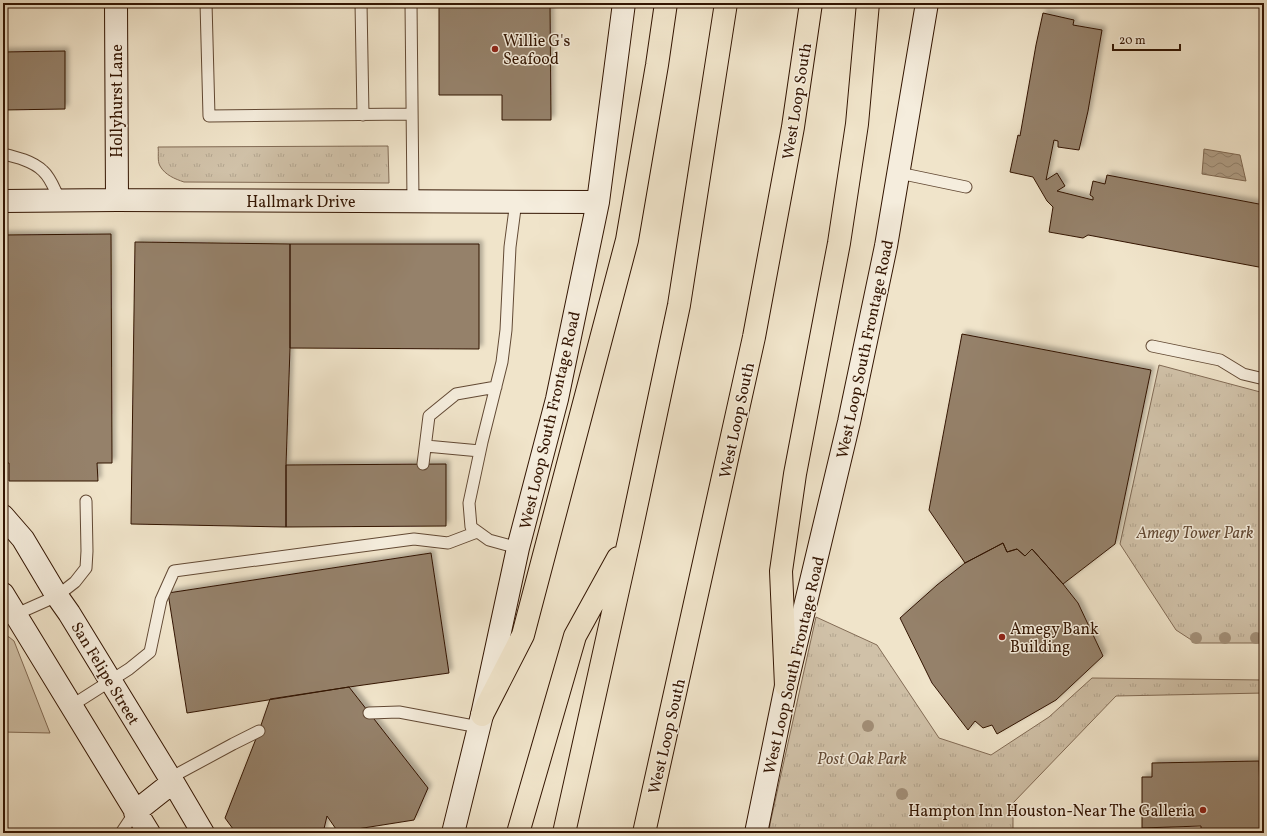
<svg xmlns="http://www.w3.org/2000/svg" width="1267" height="836" viewBox="0 0 1267 836" font-family="Vollkorn,serif">
<style>
.grass{fill:url(#grass-tufts);stroke:#826b55}
.garden{fill:#d0c1a8;stroke:#826b55}
.water{fill:url(#water-waves);stroke:#7e6751}
.building{fill:#95816a;stroke:#331502;filter:url(#shadow)}
.lines{fill:none;stroke-linecap:round;stroke-linejoin:round}
.lane-casing{stroke:#624934;stroke-width:13}
.secondary-casing{stroke:#331502;stroke-width:24}
.highway-casing{stroke:#331502;stroke-width:24}
.lane{stroke:#f5eddd;stroke-width:11}
.secondary{stroke:#f5eddd;stroke-width:22}
.highway{stroke:#f0e4ca;stroke-width:22}
.tree{fill:#a28f78}
.poi-dot{fill:#8f2418;stroke:#f5eddd;stroke-width:1.5}
.labels{text-anchor:middle;stroke-width:3;stroke-linejoin:round;paint-order:stroke}
.poi-label{font-size:16px;fill:#331502;stroke:#f5eddd;text-anchor:start}
.street-label{font-size:16px;fill:#331502;stroke:#f5eddd}
.park-label{font-size:16px;font-style:italic;fill:#624934;stroke:#f5eddd}
</style>
<defs>
<pattern id="grass-tufts" width="24" height="20" patternUnits="userSpaceOnUse"><rect width="24" height="20" fill="#d0c1a8"/><path d="M3 7l-1-3M5 7V3M7 7l1-3M15 17l-1-3M17 17v-4M19 17l1-3" fill="none" stroke="#b3a58f"/></pattern>
<pattern id="water-waves" width="16" height="10" patternUnits="userSpaceOnUse"><rect width="16" height="10" fill="#b09e86"/><path d="M0 5q4-4 8 0t8 0" fill="none" stroke="#90806b"/></pattern>
<filter id="shadow"><feDropShadow dx="3.5" dy="-3.5" stdDeviation="2" flood-color="#0004"/></filter>
</defs>
<rect width="100%" height="100%" fill="#f0e4ca"/>
<filter id="stains"><feTurbulence type="fractalNoise" baseFrequency=".005" numOctaves="4"/><feColorMatrix values="0 0 0 0 .2 0 0 0 0 .09 0 0 0 0 .02 0 0 0 .5 -.17"/></filter>
<radialGradient id="worn" r=".72"><stop offset=".6" stop-color="#630" stop-opacity="0"/><stop offset="1" stop-color="#630" stop-opacity=".3"/></radialGradient>
<path class="grass" d="M388,146l1,37 -205,-1c-9,-3 -19,-7 -24,-16 -3,-5 -1,-14 -2,-19z
M1159,365l105,28v250h-68l-20,-13 -56,-86z
M816,617l61,28 62,93 52,17 58,-38 43,-39 172,2v13l-148,3 -103,107v30h-245z"/>
<path class="garden" d="M5,636l4,1 5,4 36,92 -47,-1v-95z"/>
<path class="water" d="M1204,149l36,6 6,26 -44,-7z"/>
<path class="building" d="M439,3h111l1,117h-49v-25h-63z
M1043,13l31,7 -1,5 29,5 -14,81 -9,39 -21,-3v-6l-4,-1 -8,40 11,-7 8,13 -8,5 36,9v-3l-3,-2 3,-14 12,3 2,-9 157,30v63l-176,-33 -5,3 -34,-6 4,-25 -6,-6 -14,-24 -23,-5 8,-37 2,1 16,-91z
M65,51v58l-62,1v-58z
M111,234l1,229h-15l1,18h-89v-18h-6v-228z
M135,242l155,2v104l-4,117v62l-155,-3z
M290,244h189v105l-189,-1z
M962,334l189,36 -36,174 -52,40 -31,-35 -7,7 -8,-7 -10,3 -4,-9 -38,20 -36,-53z
M446,464v62l-160,1v-62z
M1003,543l4,9 10,-3 8,7 7,-7 31,35 15,19 25,53 -47,44 -59,34 -5,-9 -9,3 -8,-7 -7,9 -36,-47 -32,-65 37,-33 28,-22z
M431,553l18,120 -100,14 -162,26 -19,-120z
M349,687l79,101 -14,32 -76,12 -11,-16 -4,17h-87l-11,-15 34,-87 11,-32z
M1259,761l1,33h3l1,39h-63v-7l-59,2v-51h10v-14z"/>
<g class="lines">
<g class="lane-casing">
<path id="lane" d="M206,3l3,113 203,-2
M361,3l2,112
M411,3l2,198
M3,154c13,3 30,7 40,17 8,7 12,20 17,29
M899,173l67,14
M516,201l-6,46 -4,83 -4,32 -20,80 -13,61 2,24 18,13 29,8
M1152,346l68,14 23,14 21,5
M426,446l54,5
M423,464l6,-48 27,-22 40,-7
M3,620l54,-24 18,-14 11,-14 1,-17 -1,-50
M71,706l58,-37 21,-17 11,-52 13,-29 240,-32 34,4 29,-11
M369,713l30,-1 80,15
M170,778l63,-34 26,-13
M121,833l14,-21"/>
</g>
<g class="secondary-casing">
<path id="secondary" d="M116,3l1,197
M3,201l114,-1 481,2
M3,516l20,23 34,57 12,17 101,165 3,4 30,51
M3,594l146,239
M135,812l38,-30
M453,833l29,-118 36,-167 39,-149 41,-197 26,-199
M756,833l30,-147 63,-264 37,-176 41,-243"/>
</g>
<g class="highway-casing">
<path id="highway" d="M786,686l-5,-115 14,-97 44,-231 18,-119 11,-121
M482,715l41,-80 104,-395 30,-175 9,-62
M518,833l57,-197 43,-78
M564,833l66,-297 49,-231 47,-302
M644,833l110,-496 39,-210 18,-124"/>
</g>
<use href="#lane" class="lane"/>
<use href="#secondary" class="secondary"/>
<use href="#highway" class="highway"/>
</g>
<g class="tree">
<circle cx="1196" cy="638" r="6"/>
<circle cx="1225" cy="638" r="6"/>
<circle cx="1256" cy="638" r="6"/>
<circle cx="868" cy="726" r="6"/>
<circle cx="902" cy="794" r="6"/>
</g>
<g class="poi-dot">
<circle cx="495" cy="49" r="4"/>
<circle cx="1002" cy="637" r="4"/>
<circle cx="1203" cy="810" r="4"/>
</g>
<g class="labels">
<g class="poi-label">
<text x="503" y="46">Willie G's<tspan x="503" dy="18">Seafood</tspan></text>
<text x="1010" y="634">Amegy Bank<tspan x="1010" dy="18">Building</tspan></text>
<text x="1195" y="816" text-anchor="end">Hampton Inn Houston-Near The Galleria</text>
</g>
<g class="street-label">
<text transform="translate(116 101) rotate(-90)" y="6">Hollyhurst Lane</text>
<text transform="translate(796 101) rotate(-81)" y="6">West Loop South</text>
<text x="301" y="207">Hallmark Drive</text>
<text transform="translate(864 349) rotate(-78)" y="6">West Loop South Frontage Road</text>
<text transform="translate(549 420) rotate(-77)" y="6">West Loop South Frontage Road</text>
<text transform="translate(736 420) rotate(-78)" y="6">West Loop South</text>
<text transform="translate(793 665) rotate(-77)" y="6">West Loop South Frontage Road</text>
<text transform="translate(106 673) rotate(59)" y="6">San Felipe Street</text>
<text transform="translate(666 736) rotate(-77)" y="6">West Loop South</text>
</g>
<g class="park-label">
<text x="1195" y="538">Amegy Tower Park</text>
<text x="862" y="764">Post Oak Park</text>
</g>
</g>
<rect width="1267" height="836" fill="none" stroke="#f0e4ca" stroke-width="16"/>
<rect x="4" y="4" width="1259" height="828" fill="none" stroke="#331502" stroke-width="2"/>
<rect x="8" y="8" width="1251" height="820" fill="none" stroke="#331502"/>
<path d="M1113 44v6h67v-6" fill="none" stroke="#331502" stroke-width="2"/>
<text x="1119" y="44" font-size="12" fill="#331502" stroke="#f5eddd" stroke-width="3" paint-order="stroke">20 m</text>
<rect width="100%" height="100%" filter="url(#stains)"/>
<rect width="100%" height="100%" fill="url(#worn)"/>
</svg>
